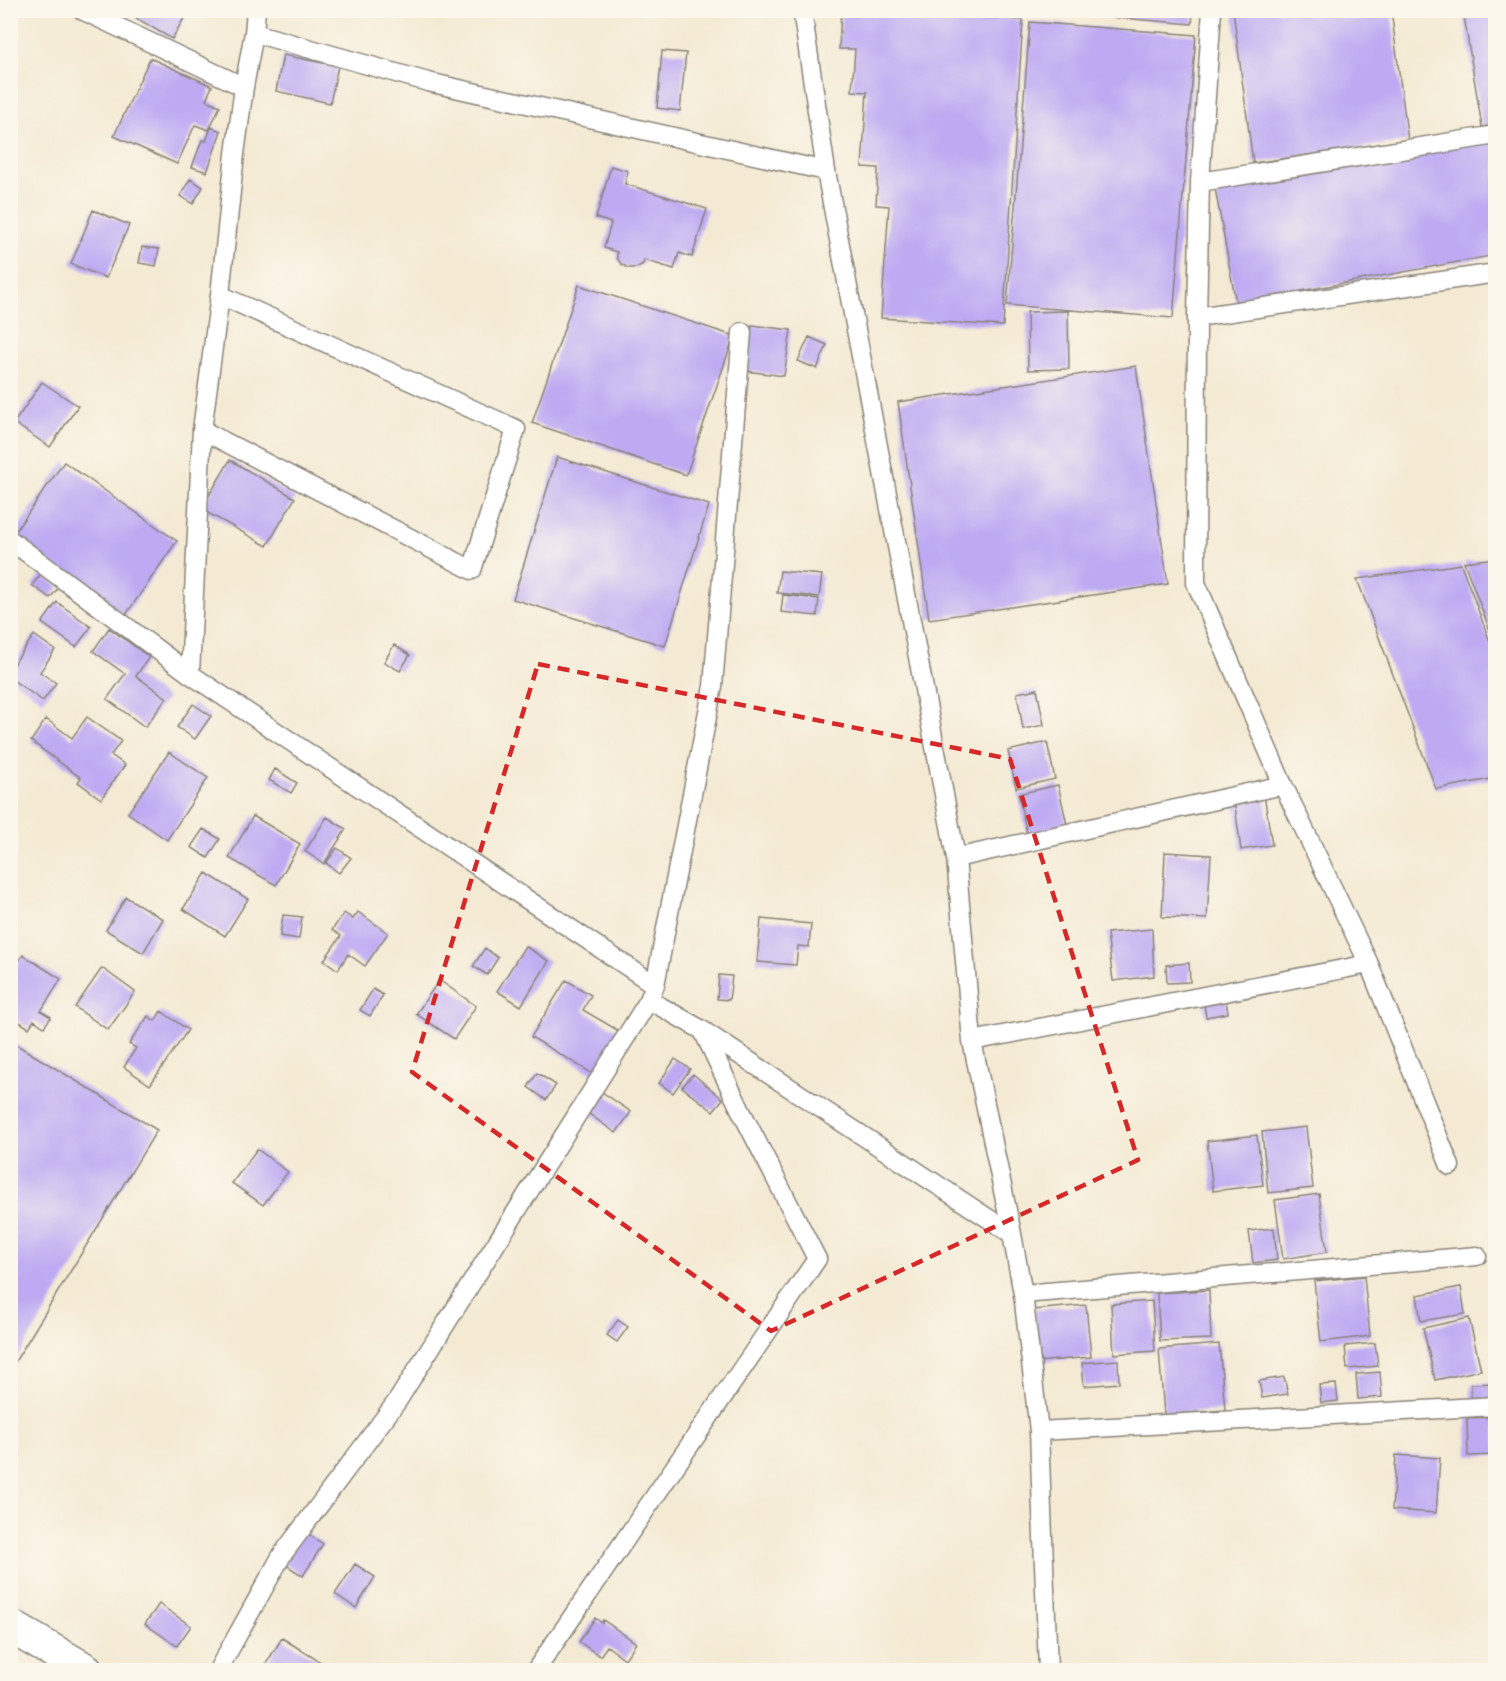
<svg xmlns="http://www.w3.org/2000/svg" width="1506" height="1681" viewBox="0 0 1506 1681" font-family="'Gentium Book Plus',serif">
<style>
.building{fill:#bdaaf3}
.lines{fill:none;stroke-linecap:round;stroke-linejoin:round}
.lane-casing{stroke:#888378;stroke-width:21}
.street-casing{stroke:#888378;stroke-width:36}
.lane{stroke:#fff;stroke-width:18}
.street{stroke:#fff;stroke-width:33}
.marked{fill:none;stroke:#d62828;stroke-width:4.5;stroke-dasharray:12 8;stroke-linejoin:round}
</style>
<rect width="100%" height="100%" fill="#fbf7ec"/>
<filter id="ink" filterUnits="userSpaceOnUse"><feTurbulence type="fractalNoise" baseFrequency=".0167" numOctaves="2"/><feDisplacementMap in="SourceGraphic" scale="12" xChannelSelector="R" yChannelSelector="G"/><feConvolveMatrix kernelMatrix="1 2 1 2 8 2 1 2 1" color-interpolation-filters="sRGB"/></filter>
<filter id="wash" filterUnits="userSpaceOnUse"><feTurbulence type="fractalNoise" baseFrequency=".008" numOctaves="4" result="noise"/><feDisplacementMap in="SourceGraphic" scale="24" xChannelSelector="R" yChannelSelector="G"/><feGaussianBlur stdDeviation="1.35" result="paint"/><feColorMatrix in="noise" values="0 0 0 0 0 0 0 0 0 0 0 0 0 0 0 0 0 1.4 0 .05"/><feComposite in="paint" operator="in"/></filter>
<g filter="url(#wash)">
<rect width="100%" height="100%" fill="#f4ead4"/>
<g id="blocks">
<path class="building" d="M137,10h52l-17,29 -38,-22z
M841,10h29l153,10 -20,306 -122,-8 8,-112 -13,-1 2,-37 -16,-1 5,-75 -15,-1 3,-42h-16z
M1051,10h142l-1,14 -142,-12z
M1233,10h158l17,131 -155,22z
M1463,10h33v115l-14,2z
M1030,22l166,13 -23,283 -166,-13z
M662,51l24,2 -6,58 -23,-3z
M283,55l55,11 -8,37 -54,-12z
M150,58l62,28 -6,14 14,6 -11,24 -14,-5 -18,39 -63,-28z
M211,127l10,4 -14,41 -15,-5 10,-27 4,1z
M1496,136v119l-260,48 -21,-115z
M611,166l17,5 -3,13 82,25 -15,48 -13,-4 -5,16 -30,-9 -1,4 -7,4h-8l-7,-4 -4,-6v-6l-13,-4 7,-25 -15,-5z
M190,179l13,8 -10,17 -13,-8z
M93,210l36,15 -23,53 -35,-14z
M142,247l17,2 -3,17 -17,-3z
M579,285l155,51 -48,139 -154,-52z
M1068,311l1,58 -41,1 -1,-58z
M752,325l39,5 -7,46 -38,-5z
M809,337l18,8 -10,24 -19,-8z
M1136,366l32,218 -239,35 -31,-217z
M42,382l36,24 -28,41 -36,-24z
M557,457l152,48 -44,141 -152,-47z
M230,460l65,38 -28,48 -66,-37z
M64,462l113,79 -52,75 -113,-80z
M1496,558v86h-1l-31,-82z
M1461,564l35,94v120l-60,11 -79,-210z
M780,571l42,4 -3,22 -42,-4z
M41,574l18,13 -9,11 -18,-13z
M783,595l36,4 -2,17 -36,-4z
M57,602l34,25 -15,20 -34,-24z
M109,628l40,29 -13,19 31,22 -22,29 -38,-28 18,-25 -32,-23z
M34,635l21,15 -15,22 16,11 -13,18 -33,-23v-9z
M394,645l16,10 -10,16 -16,-9z
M1037,689l7,36 -21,4 -6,-36z
M193,704l18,12 -16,23 -18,-12z
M87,717l34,24 -10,14 14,10 -24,34 -23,-17 3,-4 -50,-37 15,-22 26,19z
M1047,742l8,37 -39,9 -8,-37z
M169,752l39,26 -41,62 -39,-27z
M275,769l22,14 -6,10 -22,-13z
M1058,785l10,44 -40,9 -10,-44z
M1264,794l8,51 -31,5 -7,-51z
M253,816l47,28 -24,41 -47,-27z
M327,817l19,12 -22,35 -19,-13z
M203,829l17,10 -12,19 -17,-11z
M337,848l14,10 -12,15 -13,-10z
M1165,852l46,3 -4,64 -45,-2z
M206,873l42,26 -23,37 -42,-27z
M126,897l37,22 -20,34 -37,-23z
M358,912l30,21 -23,33 -17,-12 -10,16 -14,-10 17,-24 -9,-6 12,-17 9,6z
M283,915l19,2 -3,22 -19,-3z
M761,919l50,5 -2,23 -11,-1 -2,19 -39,-3z
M1152,929l2,47 -41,5 -6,-48z
M525,946l24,15 -28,45 -24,-15z
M485,948l13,10 -11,17 -14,-9z
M23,955l38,24 -20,32 10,6 -7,10 -10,-7 -5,8 -19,-12v-42z
M1189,963l1,19 -23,1 -1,-18z
M102,968l33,24 -27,38 -33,-23z
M719,975l13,1 -3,24 -12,-1z
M439,980l37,26 -22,33 -38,-25z
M566,980l25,15 -8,15 36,21 -26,43 -62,-37z
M373,989l10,6 -13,21 -10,-6z
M1225,993l3,20 -22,4 -3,-20z
M161,1011l27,19 -38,55 -26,-18 12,-19 -7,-4 19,-28 7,5z
M12,1042l145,88 -147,240v-326z
M675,1059l15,10 -17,24 -14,-10z
M537,1073l19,12 -10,15 -18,-13z
M693,1074l30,25 -10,12 -31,-24z
M599,1090l32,22 -15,21 -31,-22z
M1306,1127l7,61 -45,5 -6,-61z
M1257,1135l6,50 -50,6 -6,-50z
M257,1149l31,23 -25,33 -31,-22z
M1319,1194l8,58 -44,7 -8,-59z
M1274,1228l3,32 -24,3 -4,-32z
M1364,1276l6,60 -49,6 -7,-61z
M1461,1287l4,27 -44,7 -4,-26z
M1209,1290l2,49 -51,2 -3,-48z
M1152,1301l3,50 -41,3 -3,-50z
M1086,1305l5,52 -53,5 -5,-52z
M1469,1318l12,52 -46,10 -12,-52z
M618,1320l10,7 -11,15 -10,-7z
M1375,1343l3,23 -31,3 -2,-23z
M1219,1344l6,66 -61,5 -5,-66z
M1118,1360l1,23 -35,3 -2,-23z
M1380,1372l2,25 -24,2 -2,-25z
M1284,1377l4,17 -26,4 -3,-17z
M1495,1383l1,17 -25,1v-17z
M1336,1384l2,17 -17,2 -2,-18z
M1496,1417v38l-28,1 -1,-38z
M1396,1455l44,3 -4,55 -44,-3z
M304,1531l19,13 -20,32 -20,-13z
M355,1564l20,13 -19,31 -21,-14z
M159,1604l32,22 -14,20 -32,-22z
M595,1618l7,5 1,-3 33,23 -11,16 -18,-13 -7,10 -21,-14z
M282,1638l40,25 -5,7h-55z"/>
</g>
</g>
<g filter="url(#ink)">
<use href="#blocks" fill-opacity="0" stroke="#888378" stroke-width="1.5"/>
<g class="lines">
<g class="lane-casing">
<path id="lane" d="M82,10l162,77
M802,10l24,161 130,687 16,183 40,193 11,60 16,137 9,239
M1212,10l-12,172 -3,135 -1,266 87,202
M254,33l174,49 398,89
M1200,182l296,-47
M1197,317l299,-44
M202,430l270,140 44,-141 -296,-134
M10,540l180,134 465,311 -6,15 53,30 310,204
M190,674l12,-244 18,-135 15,-141 9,-67 10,-54 2,-23
M956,858l327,-73 86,179 81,202
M655,985l58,-299 29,-354
M972,1041l397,-77
M1023,1294l454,-38
M1039,1431l457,-25
M218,1670l64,-115 116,-155 251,-400
M536,1670l281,-411 -76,-148 -38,-80"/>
</g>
<g class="street-casing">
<path id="street" d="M10,1626l76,44"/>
</g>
<use href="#lane" class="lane"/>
<use href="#street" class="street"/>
</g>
</g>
<path class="marked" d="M538,664l472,95 128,401 -367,171 -359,-259z"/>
<rect width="1506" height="1681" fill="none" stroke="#fbf7ec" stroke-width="36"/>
</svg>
